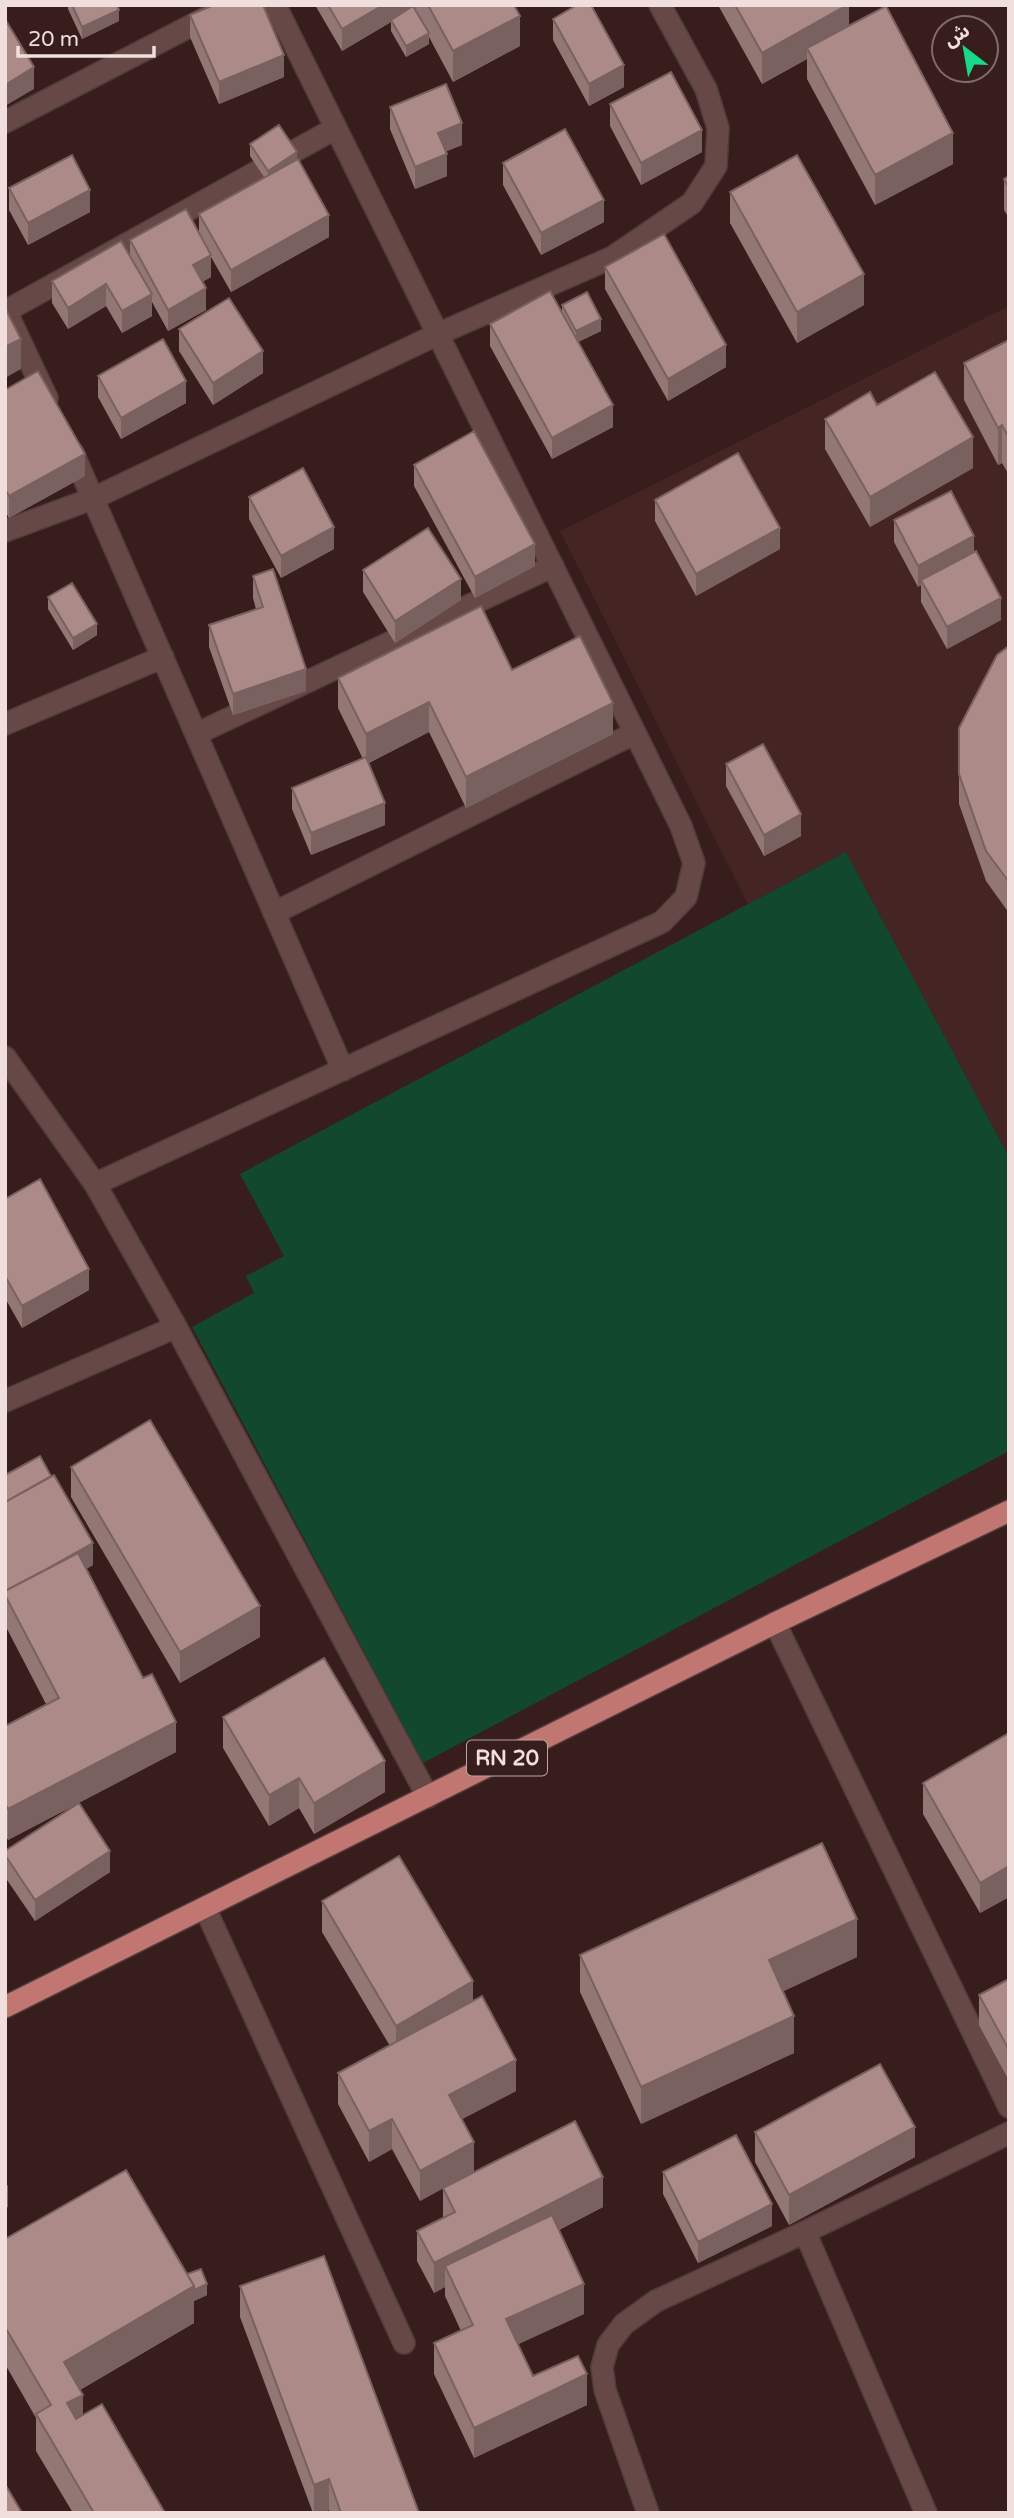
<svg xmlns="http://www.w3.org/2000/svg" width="1014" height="2518" viewBox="0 0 1014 2518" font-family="'Varela Round','Noto Sans Arabic',sans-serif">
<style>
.built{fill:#452524}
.green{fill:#12482d}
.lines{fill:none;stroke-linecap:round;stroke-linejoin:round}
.minor-casing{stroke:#503b3b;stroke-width:24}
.trunk-casing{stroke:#503b3b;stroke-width:24}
.minor{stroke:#664947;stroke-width:21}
.trunk{stroke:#c27672;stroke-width:21}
.wall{fill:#937775}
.shaded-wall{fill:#78615f}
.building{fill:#ab8a88;stroke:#78615f;stroke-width:2}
.labels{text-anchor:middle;stroke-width:7;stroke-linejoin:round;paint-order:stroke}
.shield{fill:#371d1c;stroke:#b9a5a4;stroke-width:2}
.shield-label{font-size:21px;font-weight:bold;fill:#f1dfde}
</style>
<rect width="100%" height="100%" fill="#371d1c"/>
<path class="built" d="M1009,306v851l-163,-305 -98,52 -188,-373z"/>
<path class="green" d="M846,852l163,305v294l-586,312 -231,-436 62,-34 -8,-17 38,-20 -44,-82z"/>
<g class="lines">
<g class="minor-casing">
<path id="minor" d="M5,122l226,-117
M5,309l42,89
M6,311l330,-183
M73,453l270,617
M5,531l89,-33 344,-164 175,-77 79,-54 24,-37 2,-38 -12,-39 -46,-84
M5,724l158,-67
M196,734l357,-168
M274,913l361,-180
M5,1057l90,127 81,143 252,470
M95,1184l567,-262 24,-25 8,-34 -13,-37 -406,-821
M5,1401l171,-74
M775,1623l234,484
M205,1908l199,435
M805,2232l121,281
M648,2513l-43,-123 -3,-23 6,-22 16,-21 32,-23 149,-69 204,-99"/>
</g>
<g class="trunk-casing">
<path id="trunk" d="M5,2007l770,-384 234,-112"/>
</g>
<use href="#minor" class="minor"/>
<use href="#trunk" class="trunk"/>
</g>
<path class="wall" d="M68,5h4l47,16 -37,18 -14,-30z
M315,5h199l6,41 -67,36 -24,-45v7l-23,13 -15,-26v-9l-49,29z
M718,5h131v21l104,138 -78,41 -68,-126v-20l-45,25z
M190,15l94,62 -65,27 -29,-67z
M553,19l71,68 -35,19 -36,-66z
M610,104l92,48 -61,33 -31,-59z
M390,107l72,38 -16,6 1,25 -32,13 -25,-60z
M250,144l47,15 32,78 -98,55 -20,-35v20l-9,5 4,28 -38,21 -16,-29v14l-30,17 -16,-27 -38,23 -16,-26v-22l78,-25v-16l69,-7v-19l65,-37 -14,-21z
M503,163l101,59 -63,33 -38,-70z
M1009,176v42l-5,-8v-31z
M9,188l81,24 -62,33 -19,-35z
M730,192l134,113 -67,38 -67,-120z
M605,267l121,100 -58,34 -63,-112z
M562,305l39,26 -23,11 35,85 -61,32 -62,-113v-22l72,-11z
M179,329l84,44 -50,32 -34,-54z
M1009,340v135l-7,-12 -4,2 -34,-65v-37z
M98,376l88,27 -65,36 -23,-42z
M5,390l80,86 -76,42 -4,-7z
M877,405l96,63 -103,59 -45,-78v-30z
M414,465l121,101 -60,32 -61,-112z
M249,497l85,52 -53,29 -32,-59z
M655,500l125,49 -84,47 -41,-75z
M894,520l80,32 27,68 -54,29 -26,-47v-17l-3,2 -24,-45z
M363,570l98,30 -66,43 -32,-51z
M253,576l53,115 -73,24 -24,-68v-22l47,-16 -3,-11z
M48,597l49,38 -24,15 -25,-41z
M1009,646v267l-23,-32 -27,-77v-76z
M512,670l101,64 -147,74 -37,-76 -60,31 16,62 -74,30 -19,-46v-21l71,-29 -25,-51v-30z
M726,764l75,72 -37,20 -38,-70z
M5,1199l84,91 -67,38 -17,-30z
M71,1467l189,170 -80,46 -109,-186z
M5,1475l88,90 -7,4 90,183 -168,88 -3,-6v-108l41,-22 -41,-79z
M223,1717l162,75 -71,42 -15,-26 -30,18 -46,-78z
M1009,1733v164l-29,16 -57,-99v-31z
M5,1851l105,21 -75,49 -30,-44z
M322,1901l151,100 43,90 -54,28 12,53 -28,15 157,20 -44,23 25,84 -66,30 15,32 54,29 -113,53 -40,-84v-31l27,-12 -16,-35v-9l-11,6 -17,-32v-30l26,-13v-30l-23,13 -28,-52 -23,13 -31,-58v-31l52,-27 -68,-114z
M580,1955l277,2 -74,34 11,62 -153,71 -61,-132z
M1009,1979v102l-30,-56v-30z
M755,2132l160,25 -126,68 -34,-63z
M663,2172l109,54 -74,37 -35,-69z
M5,2239l182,35 20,21 -13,6v22l-114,67 3,25 82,98h-92l-37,-62v-33l-31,-54z
M240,2286l179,227h-89l-1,-3 -8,3h-8l-73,-196z"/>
<path class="shaded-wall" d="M383,5h30v5l-22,10v2l-49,29v-22z
M847,5h2v30l-42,13v11l-45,25v-31z
M119,10v11l-37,18v-12z
M520,16v30l-67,36v-31z
M429,33v11l-23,13v-11z
M284,55v22l-65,27v-22z
M624,65v22l-35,19v-22z
M34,67v22l-29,17v-21z
M462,123v22l-24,10v-22z
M702,130v22l-61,33v-22z
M953,133v31l-78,41v-30z
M297,152v11l-29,19v-11z
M447,154v22l-32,13v-22z
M90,190v22l-62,33v-22z
M604,200v22l-63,33v-22z
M329,215v22l-98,55v-22z
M211,255v22l-18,10v-22z
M864,274v31l-67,38v-31z
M106,284v22l-38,23v-21z
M206,288v22l-38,21v-21z
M152,294v22l-30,17v-22z
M601,319v12l-25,12v-12z
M21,339v30l-16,9v-31z
M726,345v22l-58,34v-22z
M263,351v22l-50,32v-22z
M186,381v22l-65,36v-21z
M613,405v22l-61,32v-21z
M1002,425v38l-4,2v-37z
M973,437v31l-103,59v-30z
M85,454v22l-76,42v-22z
M334,527v22l-53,29v-22z
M780,528v21l-84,47v-22z
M974,536v22l-53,22v5l-3,2v-21z
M535,544v22l-60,32v-21z
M461,579v21l-66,43v-22z
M1001,598v22l-54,29v-22z
M97,624v11l-24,15v-12z
M306,669v22l-73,24v-21z
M429,702v30l-63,32v-30z
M613,703v31l-147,74v-31z
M385,803v22l-74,30v-22z
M801,814v22l-37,20v-21z
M89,1269v21l-67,38v-22z
M93,1543v22l-80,45 -8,-18z
M260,1606v31l-80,46v-31z
M176,1722v30l-168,88v-31z
M385,1761v31l-71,42v-31z
M299,1778v30l-30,18v-31z
M110,1851v21l-75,49v-21z
M1009,1866v31l-29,16v-30z
M857,1919v38l-88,41v-38z
M473,1981v30l-77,45v-30z
M794,2016v37l-153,71v-37z
M516,2060v31l-67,35v-31z
M392,2119v30l-23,13v-31z
M915,2127v30l-126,68v-30z
M474,2142v30l-54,29v-30z
M603,2177v30l-150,76 -8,-17v21l-11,6v-30z
M8,2185v22l-3,2v-22z
M772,2204v22l-74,37v-21z
M207,2284v11l-13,6v22l-130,76v-37l130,-76z
M584,2284v30l-78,36v-31z
M587,2374v31l-113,53v-30z
M83,2395v37l-16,-29z
M329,2479v31l-8,3h-7v-28z"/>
<path class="building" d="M72,5h45l2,5 -37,17z
M214,5h49l21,50 -65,27 -29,-67z
M328,5h55l-41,24z
M428,5h86l6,11 -67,35z
M577,5h14l33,60 -35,19 -36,-65z
M735,5h112l-85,48z
M413,6l16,27 -23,13 -15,-26z
M886,6l67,127 -78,42 -68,-127z
M5,19l29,48 -29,18z
M671,72l31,58 -61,33 -31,-59z
M446,84l16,39 -24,10 9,21 -32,13 -25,-60z
M279,125l18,27 -29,19 -18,-27z
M565,129l39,71 -63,33 -38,-70z
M72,155l18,35 -62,33 -19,-35z
M797,155l67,119 -67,38 -67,-120z
M298,159l31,56 -98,55 -32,-56z
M1009,176v12l-5,-9z
M186,209l25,46 -18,10 13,23 -38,22 -38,-70z
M664,234l62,111 -58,34 -63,-112z
M121,241l31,53 -30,17 -16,-27 -38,24 -16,-27z
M550,291l63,114 -61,33 -62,-114z
M587,292l14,27 -25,12 -14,-26z
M229,298l34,53 -50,32 -34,-54z
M5,308l16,31 -16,8z
M163,339l23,42 -65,37 -23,-42z
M1009,340v98l-7,-13 -4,3 -34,-65z
M38,371l47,83 -76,42 -4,-7v-99z
M935,372l38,65 -103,60 -45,-78 45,-27 7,13z
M474,431l61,113 -60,33 -61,-112z
M738,453l42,75 -84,46 -41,-74z
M303,468l31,59 -53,29 -32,-59z
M951,491l23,45 -56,30 -24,-46z
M428,528l33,51 -66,42 -32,-51z
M976,551l25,47 -54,29 -26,-47z
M273,569l33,100 -73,25 -24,-69 54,-18 -10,-31z
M72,583l25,41 -24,14 -25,-41z
M481,606l31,64 68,-34 33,67 -147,74 -37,-75 -63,32 -28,-56z
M1009,646v236l-23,-31 -27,-77v-46l38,-73z
M763,744l38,70 -37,21 -38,-71z
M366,757l19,46 -74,30 -19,-45z
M40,1179l49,90 -67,37 -17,-30v-77z
M150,1420l110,186 -80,46 -109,-185z
M40,1456l11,20 -46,26v-27z
M54,1475l39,68 -50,28 -38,20v-89z
M78,1553l65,125 9,-4 24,48 -168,87 -3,-5v-78l54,-28 -54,-103v-4z
M324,1658l61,103 -71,42 -15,-25 -30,17 -46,-78z
M1009,1733v133l-29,17 -57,-100z
M79,1803l31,48 -75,49 -30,-45v-4z
M822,1843l35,76 -88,41 25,56 -153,71 -61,-132z
M399,1856l74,125 -77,45 -74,-125z
M1009,1979v71l-30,-55z
M482,1996l34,64 -67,35 25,47 -54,29 -28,-52 -23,12 -31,-58z
M880,2064l35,63 -126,68 -34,-63z
M575,2121l28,56 -169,86 -17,-32 38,-19 -12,-24z
M736,2135l36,69 -74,38 -35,-70z
M126,2170l68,116 -130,76 19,33 -16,8 9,16 26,-15 63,109h-71l-58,-99 15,-9 -46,-78v-88z
M552,2215l32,69 -78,35 27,57 45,-20 9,18 -113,54 -40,-85 39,-18 -28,-59z
M324,2256l95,257h-78l-12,-34 -15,6 -74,-199z
M201,2269l6,15 -13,6v-4l-7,-12z
M5,2484l17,29h-17z"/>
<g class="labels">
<rect class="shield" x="467" y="1740.5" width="80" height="35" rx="5"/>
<g class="shield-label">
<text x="507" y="1765">RN 20</text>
</g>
</g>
<rect width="1014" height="2518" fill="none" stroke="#f1dfde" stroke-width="14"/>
<g transform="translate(965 49) rotate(329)"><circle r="33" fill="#371d1c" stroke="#816b6a" stroke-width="2"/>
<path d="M0-5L12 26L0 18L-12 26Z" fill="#17d989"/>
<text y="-10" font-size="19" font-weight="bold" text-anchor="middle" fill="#f1dfde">ش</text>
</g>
<path d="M18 46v10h136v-10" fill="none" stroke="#f1dfde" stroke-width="3.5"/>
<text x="28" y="46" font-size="21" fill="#f1dfde" stroke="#371d1c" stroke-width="5" paint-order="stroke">20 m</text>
</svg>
